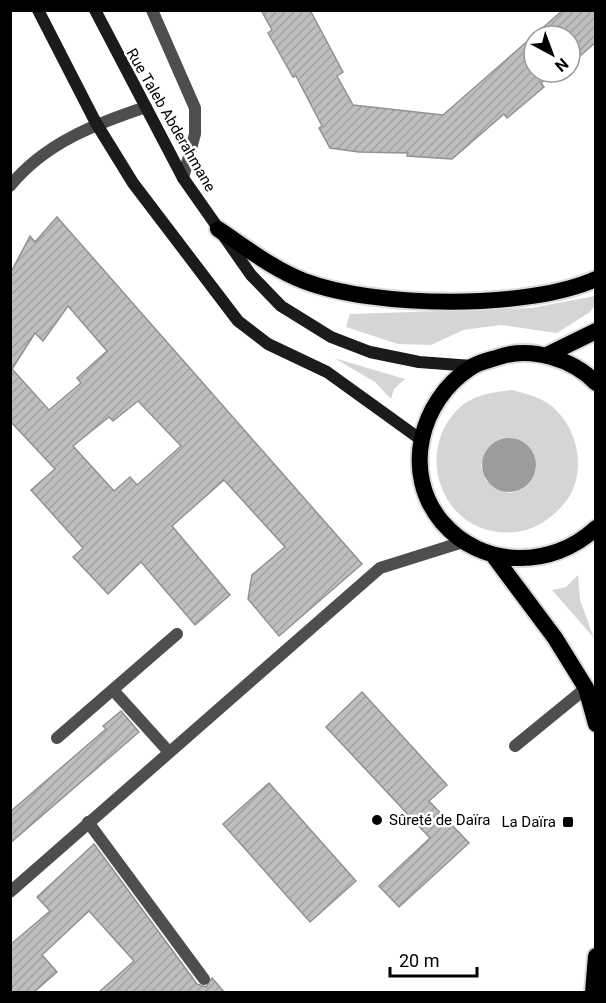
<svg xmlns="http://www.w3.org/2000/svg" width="606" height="1003" viewBox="0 0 606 1003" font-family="Roboto,sans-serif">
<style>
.grass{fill:#d5d5d5;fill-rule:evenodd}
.water{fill:#9c9c9c}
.building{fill:url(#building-hatch);stroke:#929292;stroke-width:1.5;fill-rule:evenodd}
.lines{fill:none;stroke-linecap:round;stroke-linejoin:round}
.trunk-casing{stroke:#dbdbdb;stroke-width:20}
.service{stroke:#4e4e4e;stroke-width:12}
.minor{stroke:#4e4e4e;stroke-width:12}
.tertiary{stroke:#4e4e4e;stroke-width:12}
.secondary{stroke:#1b1b1b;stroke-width:12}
.trunk{stroke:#000;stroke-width:16}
.poi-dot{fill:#000;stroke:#fff;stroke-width:2}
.labels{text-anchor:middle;stroke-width:5;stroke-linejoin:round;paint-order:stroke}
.street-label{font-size:15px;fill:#000;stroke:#fff}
.poi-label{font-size:15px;fill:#000;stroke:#fff;text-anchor:start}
</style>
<defs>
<pattern id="building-hatch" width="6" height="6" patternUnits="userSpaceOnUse" patternTransform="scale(1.5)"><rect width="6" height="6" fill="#bebebe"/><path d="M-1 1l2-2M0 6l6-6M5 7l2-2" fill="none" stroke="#a2a2a2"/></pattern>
</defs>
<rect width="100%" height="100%" fill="#fff"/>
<path class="grass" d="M595,296v9l-5,7 -33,21 -56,-8 -38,5 -32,15 -33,-1 -52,-17 4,-13 181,-6z
M334,358l71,21 -11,10 -3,10 -16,-17z
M512,390c16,4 33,8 45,21 24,25 30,68 5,95 -17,19 -38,29 -64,26 -63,-8 -83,-89 -34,-128 14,-10 31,-12 48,-14zM512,438c34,9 31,50 -3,55l-23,-12 -5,-16 6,-16z
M578,575l2,25 14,38 -42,-48 14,-3z"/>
<path class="water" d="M482 465a27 27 0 1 1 54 0a27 27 0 1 1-54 0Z"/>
<path class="building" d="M261,10h49l33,62 -6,4 16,29 90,10 120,-105h33v32l-16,14 -3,-4 -7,6v-22h-36v36h20l-13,11 3,4 -37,31 -3,-4 -52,45 -45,-3 1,-3 -49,-1 -29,-4 -11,-20 3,-2 -26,-50 -3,1 -25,-44 4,-3z
M57,217l305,347 -83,72 -31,-37 4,-24 33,-28 -61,-67 -52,46 58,69 -35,30 -54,-63 -33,32 -35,-37 10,-9 -52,-58 24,-21 -45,-48v-147l20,-38 5,6zM68,306l39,45 -30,27 4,5 -32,27 -37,-41 23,-36 8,8zM138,401l43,45 -44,39 -7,-8 -16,14 -41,-45 36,-29 4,4z
M362,692l85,93 -18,16 40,42 -70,64 -20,-21 51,-48 -104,-111z
M121,711l18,21 -129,111v-31l96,-83 -3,-3z
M269,783l87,98 -46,41 -87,-98z
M94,844l103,140 9,3 6,-9 13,15h-127l36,-32 -45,-50 -47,44 15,17 -24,21h-23v-48l40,-34 -13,-14z"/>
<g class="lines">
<g class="trunk-casing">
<path id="trunk" d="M218,229c27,18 55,40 86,52 71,27 222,29 292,-2
M547,355l49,-24
M596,383c-23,-24 -65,-37 -97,-26 -9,3 -21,5 -29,11 -50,33 -69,105 -28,154 40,47 110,47 154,6
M493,555l62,83 31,50 10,36
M593,992l3,-36"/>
</g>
<path class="service" d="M152,10l43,98v26l-12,44
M113,690l56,62
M57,738l120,-104
M515,746l71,-58
M88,822l116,157"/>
<path class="minor" d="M10,186c35,-43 85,-62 136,-79"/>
<path class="tertiary" d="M10,892l370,-324 83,-26"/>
<path class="secondary" d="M38,10l58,113 37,60 105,138 30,23 59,28 93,67
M95,10l88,168 68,97 30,31 50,31 39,15 49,10 53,4"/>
<use href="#trunk" class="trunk"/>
</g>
<g class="poi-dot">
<circle cx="377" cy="820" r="6"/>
<rect x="562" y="816" width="12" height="12" rx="3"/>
</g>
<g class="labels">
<g class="street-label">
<text transform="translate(171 120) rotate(60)" y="5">Rue Taleb Abderahmane</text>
</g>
<g class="poi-label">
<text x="389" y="825">Sûreté de Daïra</text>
<text x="556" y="827" text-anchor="end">La Daïra</text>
</g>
</g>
<rect width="606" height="1003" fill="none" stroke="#000000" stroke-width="24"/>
<g transform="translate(552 54) rotate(139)"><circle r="28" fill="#ffffff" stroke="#999999" stroke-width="1.5"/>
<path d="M0-4.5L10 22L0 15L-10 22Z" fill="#000000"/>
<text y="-9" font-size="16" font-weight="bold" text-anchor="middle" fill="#000000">N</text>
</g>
<path d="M390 967v9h87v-9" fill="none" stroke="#000000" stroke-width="3"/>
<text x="399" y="967" font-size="18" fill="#000000" stroke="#ffffff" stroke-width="4.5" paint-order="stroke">20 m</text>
</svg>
